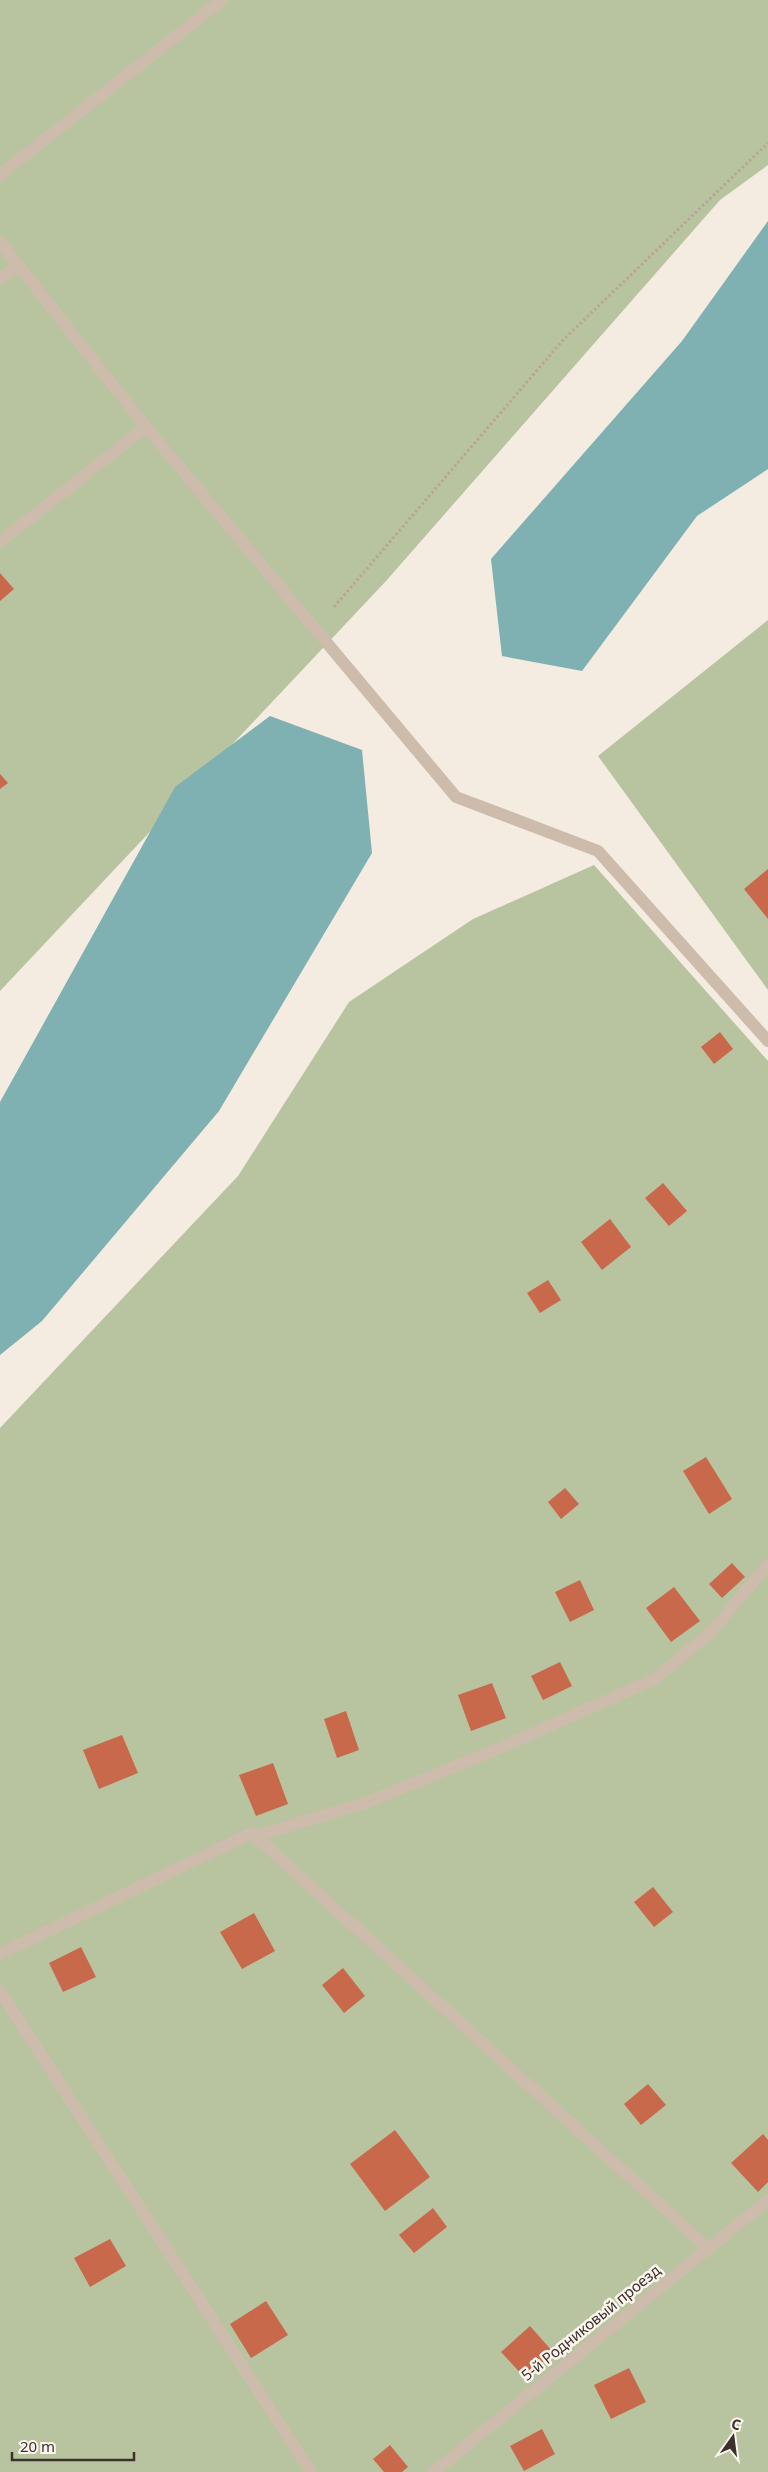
<svg xmlns="http://www.w3.org/2000/svg" width="768" height="2472" viewBox="0 0 768 2472" font-family="'Noto Sans',sans-serif">
<style>
.green{fill:#b8c4a0}
.water{fill:#7fb0b2}
.building{fill:#c8694b}
.lines{fill:none;stroke-linecap:round;stroke-linejoin:round}
.path{stroke:#b9a596;stroke-width:3;stroke-dasharray:2.5 2.5;stroke-linecap:butt}
.minor{stroke:#cdbbac;stroke-width:12}
.labels{text-anchor:middle;stroke-width:5;stroke-linejoin:round;paint-order:stroke}
.street-label{font-size:15px;fill:#3b302b;stroke:#fbf5ee}
</style>
<rect width="100%" height="100%" fill="#f4ebe1"/>
<path class="green" d="M0,0h768v165l-48,35 -334,381 -386,410z
M768,620v370l-170,-234z
M594,865l174,196v1411h-768v-1044l238,-252 111,-174 124,-83z"/>
<path class="water" d="M768,221v248l-71,47 -115,155 -80,-15 -11,-97 191,-218z
M270,716l92,34 10,103 -153,258 -177,210 -42,34v-253l175,-315z"/>
<path class="building" d="M0,573l14,16 -14,12z
M0,774l8,9 -8,6z
M768,869v50l-24,-30z
M720,1032l13,17 -19,15 -13,-17z
M663,1183l24,28 -18,15 -24,-28z
M610,1219l21,28 -29,23 -21,-28z
M548,1280l13,20 -21,13 -13,-20z
M706,1457l26,42 -23,15 -26,-43z
M565,1488l14,16 -18,15 -13,-17z
M732,1563l13,14 -23,21 -13,-14z
M580,1580l14,30 -24,12 -15,-30z
M674,1587l26,34 -29,21 -25,-34z
M560,1662l12,24 -29,14 -12,-24z
M492,1683l14,35 -35,13 -13,-36z
M346,1711l13,39 -22,8 -13,-39z
M122,1735l16,38 -39,16 -16,-39z
M273,1763l15,41 -32,12 -17,-41z
M653,1887l20,25 -19,15 -20,-25z
M254,1913l21,38 -33,18 -22,-37z
M81,1947l15,30 -33,15 -14,-29z
M343,1968l22,28 -21,17 -22,-28z
M648,2084l18,21 -25,20 -17,-21z
M395,2130l35,47 -45,34 -35,-47z
M763,2134l5,6v42l-10,10 -27,-29z
M433,2208l14,19 -33,26 -15,-18z
M110,2239l16,27 -36,21 -16,-29z
M266,2301l22,34 -37,23 -21,-34z
M530,2326l23,26 -28,26 -24,-26z
M629,2368l17,34 -35,17 -17,-34z
M542,2429l13,25 -31,17 -14,-25z
M390,2445l18,22 -6,5h-18l-11,-13z"/>
<g class="lines">
<path class="path" d="M334,607l229,-267 205,-197"/>
<path class="minor" d="M0,175l222,-175
M0,242l146,185 310,370 142,54 170,190
M0,278l19,-12
M0,542l146,-115
M256,1836l109,-33 128,-52 162,-72 57,-48 56,-67
M0,1954l252,-121 457,416
M0,1991l311,481
M434,2472l334,-272"/>
</g>
<g class="labels">
<g class="street-label">
<text transform="translate(591 2323) rotate(-39)" y="5">5-й Родниковый проезд</text>
</g>
</g>
<g transform="translate(733 2437) rotate(14)" stroke="#fbf5ee" stroke-width="4" paint-order="stroke">
<path d="M0-4L9 19L0 12L-9 19Z" fill="#3b302b"/>
<text y="-8" font-size="14" font-weight="bold" text-anchor="middle" fill="#3b302b">С</text>
</g>
<path d="M12 2452v8h122v-8" fill="none" stroke="#3b302b" stroke-width="2.5"/>
<text x="20" y="2452" font-size="15" fill="#3b302b" stroke="#fbf5ee" stroke-width="4" paint-order="stroke">20 m</text>
</svg>
